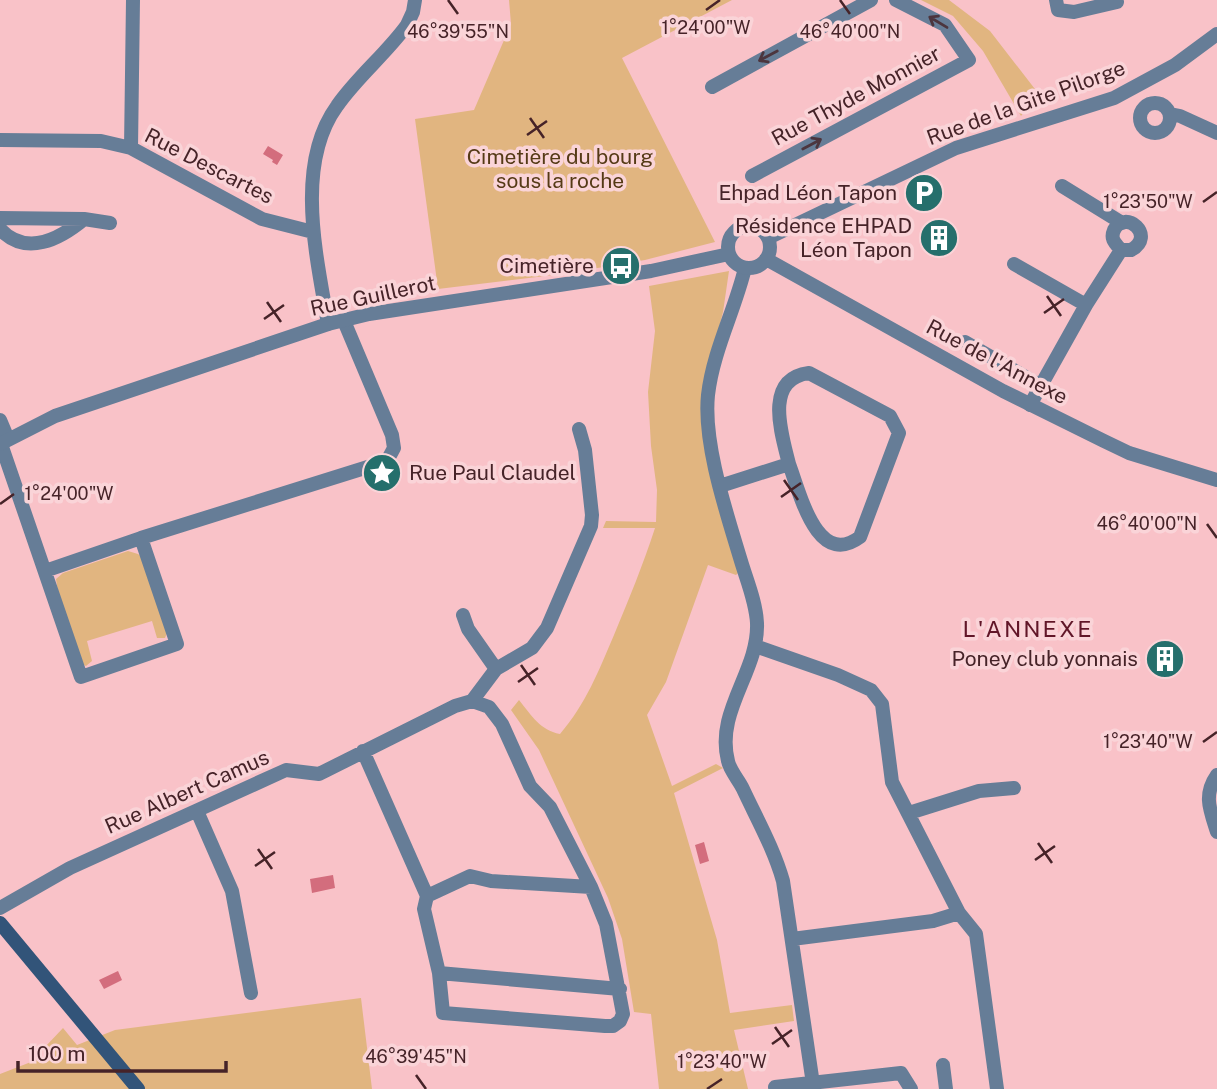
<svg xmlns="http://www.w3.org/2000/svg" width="1217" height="1089" viewBox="0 0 1217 1089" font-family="'Public Sans',sans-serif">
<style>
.green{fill:#e1b580}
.water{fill:#d36d7d}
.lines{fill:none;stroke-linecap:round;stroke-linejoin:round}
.minor{stroke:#667d97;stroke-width:14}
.tertiary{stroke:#667d97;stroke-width:14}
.secondary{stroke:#325479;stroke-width:14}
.oneway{stroke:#4c353e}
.ticks{fill:none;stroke:#462328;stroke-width:2.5}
.labels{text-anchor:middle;stroke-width:7;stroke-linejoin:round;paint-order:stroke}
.street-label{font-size:21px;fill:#462328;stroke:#fad4d8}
.park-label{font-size:21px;fill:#553a16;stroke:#fad4d8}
.poi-label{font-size:21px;fill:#462328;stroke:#fad4d8;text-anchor:end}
.neighbourhood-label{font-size:23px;letter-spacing:2px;fill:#611628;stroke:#fad4d8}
.ticks-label{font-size:18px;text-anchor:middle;fill:#462328;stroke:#fad4d8;stroke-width:7;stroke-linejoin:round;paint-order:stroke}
</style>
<rect width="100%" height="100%" fill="#f9c2c8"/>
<path class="green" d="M509,0h223l-110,58 93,184 -70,18 -83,14 -124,15 -23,-170 59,-9 37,-86z
M921,0h28l41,31 48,62 -17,23 -38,-65 -30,-35z
M729,271l-6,41 -20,79 36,181 -3,3 -28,-10 -42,117 -19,33 25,71 44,-22 7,4 -49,25 43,147 13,73 62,-8 2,16 -60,9 14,59h-89l-8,-75 -17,-2 -12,-73 -14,-41 -69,-148 -28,-40 8,-10c13,16 21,30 41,34 26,-30 39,-64 54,-99 15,-36 29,-70 41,-107h-52l3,-7 50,1 1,-32 -6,-44 -3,-54 7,-61 -6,-45z
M128,551l10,3 5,4 24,75 -2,5h-8l-5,-17 -65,20 5,20 -6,5 -6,-3 -21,-64 -3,-20 7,-6z
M361,998l11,91h-372v-15l49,-19 -3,-9 17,-18 14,17 38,-15z"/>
<path class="water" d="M268,146l15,9 -6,10 -5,-3 1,-2 -10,-6z
M704,842l5,19 -9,3 -5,-19z
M333,875l2,13 -23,5 -2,-14z
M118,971l4,9 -18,9 -5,-9z"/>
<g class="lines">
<path class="minor" d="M1056,0l2,10 16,2 43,-10
M712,87l159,-87
M1140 118a15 15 0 1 1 30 0a15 15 0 1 1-30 0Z
M1170,114l10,2 37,17
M0,140l101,1 30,7 131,71 51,13
M131,148l2,-148
M752,176l217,-116 -24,-35 -49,-25
M1062,186l60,37
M0,218l84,1 26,4
M0,229c26,28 60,10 84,-10
M1014,264l72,41
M745,268c-10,42 -32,83 -37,127 -5,49 19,119 33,166 6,20 15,41 16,62 2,48 -42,88 -29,138 2,10 11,19 15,28 14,30 31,60 40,92l30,203
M328,324c-11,-66 -34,-159 9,-218 20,-29 49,-52 70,-81l6,-13 2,-12
M965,342l76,44
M1030,405l56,-100 35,-55h10c26,-14 -6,-42 -17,-20 -4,9 1,13 7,20
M0,420l8,19
M1,444l80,233 96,-33 -36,-106 -96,33
M720,486l69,-22c11,29 28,105 71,73l39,-104 -9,-17 -81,-43c-46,6 -27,62 -20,91
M141,538l246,-77 7,-13 -2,-13 -48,-114
M463,615l5,14 28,40
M755,646l83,29 33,15 11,14 10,78 67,131 -26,8 -141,18
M472,701l24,-32 36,-21 15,-20 44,-102 1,-11 -7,-65 -6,-21
M363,751l64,145 43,-20 21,5 100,6
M1217,775c-14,20 -7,35 0,57
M197,811l35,80 19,102
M909,813l70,-22 35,-3
M427,896l-3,13 15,64 4,40 162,13h8l7,-5 3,-7 -17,-90 -15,-37 -41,-80 -20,-21 -28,-62 -13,-17 -17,-6
M0,908l70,-40 216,-98 33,4 136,-68 17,-5
M959,913l17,21 21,155
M439,973l181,16
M943,1065l3,24
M775,1087l126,-14 10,16"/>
<path class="tertiary" d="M728 247a21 21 0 1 1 42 0a21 21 0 1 1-42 0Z
M768,238l188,-90 158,-50 61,-33 42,-31
M766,259l237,132 101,50 25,12 88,27
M0,444l55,-28 273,-92 41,-10 282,-43 78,-17"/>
<path class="secondary" d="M0,923l138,166"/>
</g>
<defs><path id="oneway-shaft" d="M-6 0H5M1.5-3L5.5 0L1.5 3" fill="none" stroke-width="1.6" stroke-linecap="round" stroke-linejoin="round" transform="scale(1.75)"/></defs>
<g class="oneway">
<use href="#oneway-shaft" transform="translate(938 22) rotate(-149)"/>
<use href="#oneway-shaft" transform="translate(768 56) rotate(152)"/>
<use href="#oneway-shaft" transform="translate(812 144) rotate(-28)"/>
</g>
<path class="ticks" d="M448,0l10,14M840,0l10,14M706,10l14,-10M530,118l14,20M527,135l20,-14M1203,202l14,-10M1047,296l14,20M267,302l14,20M1044,313l20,-14M264,319l20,-14M784,480l14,20M781,497l20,-14M0,504l14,-10M1207,524l10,14M521,665l14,20M518,682l20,-14M1203,742l14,-10M1038,843l14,20M258,849l14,20M1035,860l20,-14M255,866l20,-14M775,1027l14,20M772,1044l20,-14M416,1075l10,14M707,1089l15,-10"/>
<defs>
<g id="parking-disc" transform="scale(2.0125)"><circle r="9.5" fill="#256f6c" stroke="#fad4d8"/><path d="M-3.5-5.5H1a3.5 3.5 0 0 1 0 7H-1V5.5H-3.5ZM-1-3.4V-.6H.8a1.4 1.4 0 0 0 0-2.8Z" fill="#fff"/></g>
<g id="building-disc" transform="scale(2.0125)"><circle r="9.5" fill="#256f6c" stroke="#fad4d8"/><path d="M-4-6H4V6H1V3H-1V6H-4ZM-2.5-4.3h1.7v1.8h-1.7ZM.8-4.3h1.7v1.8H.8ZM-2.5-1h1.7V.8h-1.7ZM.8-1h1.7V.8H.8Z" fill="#fff"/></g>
<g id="bus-disc" transform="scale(2.0125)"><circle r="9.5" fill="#256f6c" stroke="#fad4d8"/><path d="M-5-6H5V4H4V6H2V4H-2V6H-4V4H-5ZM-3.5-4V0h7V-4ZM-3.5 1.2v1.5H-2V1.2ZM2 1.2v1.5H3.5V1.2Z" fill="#fff"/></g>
<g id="sight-disc" transform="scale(2.0125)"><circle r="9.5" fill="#256f6c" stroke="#fad4d8"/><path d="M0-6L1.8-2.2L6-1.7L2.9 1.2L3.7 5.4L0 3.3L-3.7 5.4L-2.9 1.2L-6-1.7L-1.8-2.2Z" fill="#fff"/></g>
</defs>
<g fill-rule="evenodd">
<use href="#parking-disc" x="924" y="193"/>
<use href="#building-disc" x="939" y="238"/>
<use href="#bus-disc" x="621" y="266"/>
<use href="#sight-disc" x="382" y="473"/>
<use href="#building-disc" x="1165" y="659"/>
</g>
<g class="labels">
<g class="street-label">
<text transform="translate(856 96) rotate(-28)" y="7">Rue Thyde Monnier</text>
<text transform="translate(1026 103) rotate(-20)" y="7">Rue de la Gite Pilorge</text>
<text transform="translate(209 166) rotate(27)" y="7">Rue Descartes</text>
<text transform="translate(373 296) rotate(-12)" y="7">Rue Guillerot</text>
<text transform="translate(997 362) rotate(28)" y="7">Rue de l'Annexe</text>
<text transform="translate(187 792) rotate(-24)" y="7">Rue Albert Camus</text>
</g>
<g class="park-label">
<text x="560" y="164">Cimetière du bourg<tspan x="560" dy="24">sous la roche</tspan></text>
</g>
<g class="poi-label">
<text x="897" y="200">Ehpad Léon Tapon</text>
<text x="912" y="233">Résidence EHPAD<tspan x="912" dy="24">Léon Tapon</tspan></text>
<text x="594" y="273">Cimetière</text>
<text x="409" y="480" text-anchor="start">Rue Paul Claudel</text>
<text x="1138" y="666">Poney club yonnais</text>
</g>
<g class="neighbourhood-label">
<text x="1028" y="637">L'ANNEXE</text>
</g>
</g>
<g class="ticks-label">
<text x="706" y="34">1°24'00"W</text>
<text x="458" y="38">46°39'55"N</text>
<text x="850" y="38">46°40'00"N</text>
<text x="1148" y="208">1°23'50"W</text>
<text x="69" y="500">1°24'00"W</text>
<text x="1147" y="530">46°40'00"N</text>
<text x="1148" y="748">1°23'40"W</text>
<text x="416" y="1063">46°39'45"N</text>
<text x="722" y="1068">1°23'40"W</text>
</g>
<path d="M18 1061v10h208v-10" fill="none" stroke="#462328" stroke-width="3.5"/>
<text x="28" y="1061" font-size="21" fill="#462328" stroke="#fad4d8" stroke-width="5" paint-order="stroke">100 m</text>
</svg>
